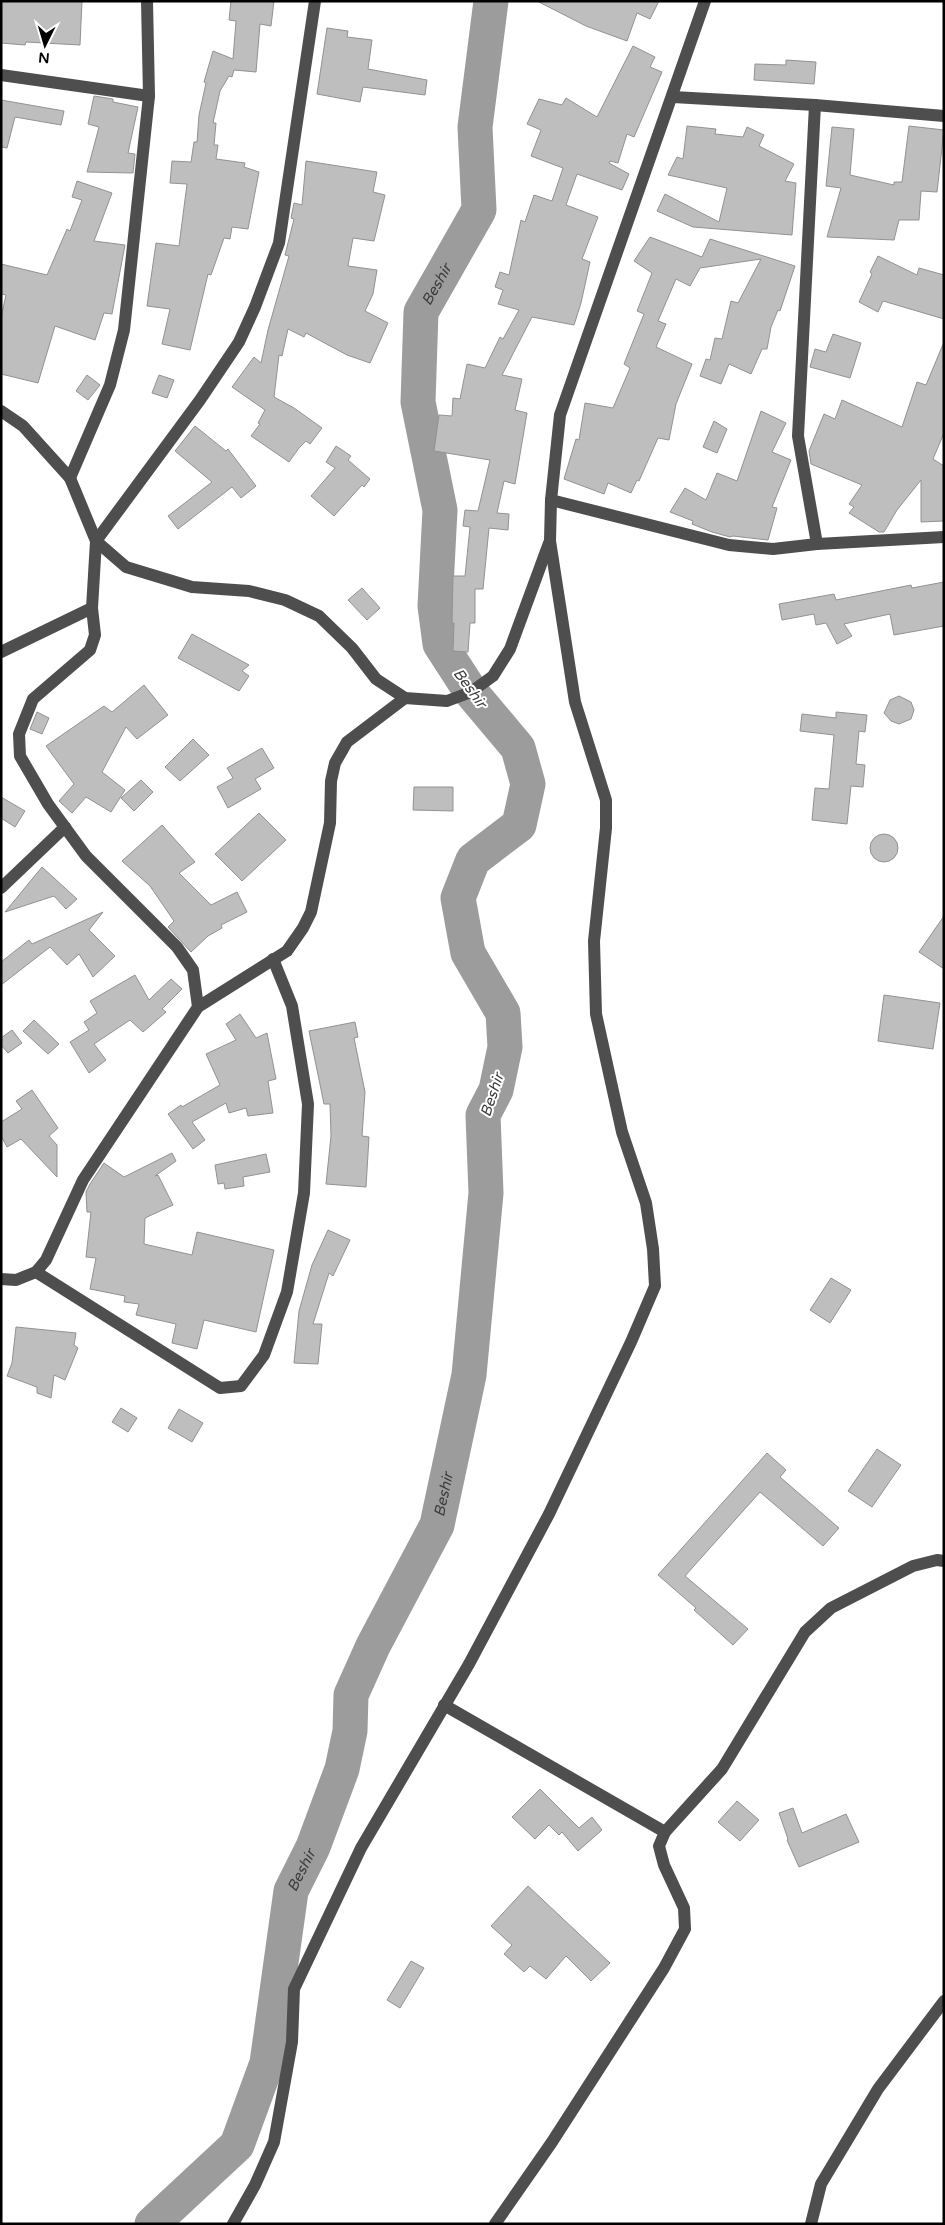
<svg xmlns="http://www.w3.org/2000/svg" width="945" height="2225" font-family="'Varela Round',sans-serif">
<rect width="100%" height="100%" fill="#fff"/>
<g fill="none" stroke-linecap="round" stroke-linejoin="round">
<path stroke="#9c9c9c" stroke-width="35" id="s1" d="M152,2224L237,2145L267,2063L291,1891L313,1847L342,1769L350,1731L351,1695L373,1646L437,1525L469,1375L486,1193L483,1115L496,1090L505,1047L503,1013L468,953L458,898L473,860L519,825L528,784L518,748L471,692L440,644L435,606L440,510L418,402L421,312L479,210L475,127L491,1"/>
</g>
<g fill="#bebebe" stroke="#929292">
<path d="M1,1H82L80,45L26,42L25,45L1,43Z"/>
<path d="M231,1H274L271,26L260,24L256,72L234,70L232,77L229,76L220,91L213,123H216L214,145H218L216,159L245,163L244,167L259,172L248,229L232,227L230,239L224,238L211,275L208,274L190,350L162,344L170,309L147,306L156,243L179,246L187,184L170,183L172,161L191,162L194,142H197L199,115L206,83L204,82L213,51L233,59L236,21L229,20Z"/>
<path d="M537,1H659L650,19L637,13L627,41L586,26Z"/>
<path d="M327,28L348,31L347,37L372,40L368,69L427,80L425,95L363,87L360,102L317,94Z"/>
<path d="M633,46L655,57L650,67L662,72L634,137L627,134L618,163L610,161L609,163L629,174L622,190L577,174L566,205L598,217L582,259L590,262L581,303L574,325L532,317L502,375L522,379L515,410L527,413L515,484L504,481L497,513L509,514L508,530L489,528L483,589H475V623H470L468,652L453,651L454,623H452L453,576H465L470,527L463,526L465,510L478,511L490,460L434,451L439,415L452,416L453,398L460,399L467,364L485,368L500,337L503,339L519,310L498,304L503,290L495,287L500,272L509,275L521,220L525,222L534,195L552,201L563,168L531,156L541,130L527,124L539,99L562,105L566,98L597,117Z"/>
<path d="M786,60L816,62L814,84L754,80L755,64L786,65Z"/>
<path d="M94,96L113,99V102L138,107L128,153L135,154L133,173L87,172L99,127L88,124Z"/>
<path d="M1,100L64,111L61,125L15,117L7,148L1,147Z"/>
<path d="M687,126L716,129L715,134L743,137L747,127L764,135L759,146L794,164L785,181L796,183L792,235L693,227L657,211L665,194L719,222L727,188L668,175L677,157L683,159Z"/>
<path d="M909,126L944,130L937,192L921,191L919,220H899L894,240L827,237L841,188L826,186L832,127L854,129L850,175L894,185V182H902Z"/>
<path d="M306,161L377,172L373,192L385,195L374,241L353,238L348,266L377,270L373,294L365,311L388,323L370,363L347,355L306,333L304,337L288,329L282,356L279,355L274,397L294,408L322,428L310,444L306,441L299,448L289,462L251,436L260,424L258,423L265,410L232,387L254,357L261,363L268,330L289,256L285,255L294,219L291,218L294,203L302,205Z"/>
<path d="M77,181L112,193L94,241L125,245L112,314L104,313L95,340L55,326L38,383L1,374V318L6,295L1,294V264L47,275L67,229L70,231L82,200L72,197Z"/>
<path d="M650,237L702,257L710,239L795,266L780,311L778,310L771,327L767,349H762L751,374L729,364L721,384L700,376L706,359L710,360L715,338L722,339L731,301L738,303L761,259L700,268L690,286L676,279L658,321L666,324L656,347L692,364L676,404L669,440L658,438L639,481L637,480L631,493L608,483L604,494L564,479L576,439L579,440L585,403L613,408L630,368L624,364L644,314L637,311L652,273L634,261Z"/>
<path d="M878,256L917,275L919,268L944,275V319L883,301L878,312L859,302L872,274L870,272Z"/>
<path d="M833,334L861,343L850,378L810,367L815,349L826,352Z"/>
<path d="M944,342V433L933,459L944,466V521L921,522V480L897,510L884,532H879L849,513L854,507L849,504L862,485L811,464L809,451L824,414L835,419L842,400L902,427L917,382L926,385Z"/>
<path d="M87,375L100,385L88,400L76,391Z"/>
<path d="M159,375L174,380L167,398L152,393Z"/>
<path d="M761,411L786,423L772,452L791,460L772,507L777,508L768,540L733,536L730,537L712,532L692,524L693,521L670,512L685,488L706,500L717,473L737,481Z"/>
<path d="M714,421L727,429L717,453L703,447Z"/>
<path d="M195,426L226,451L228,449L256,486L241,498L232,487L178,529L168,516L212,482L175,451Z"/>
<path d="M336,446L351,456L348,460L370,479L364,487L362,485L334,516L311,496L335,468L326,462Z"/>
<path d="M944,582V626L894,635L890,614L844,624L852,636L837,644L826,623L816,625L814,614L782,620L779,604L834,594L836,600L911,585L912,588Z"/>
<path d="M362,588L380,608L367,620L348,600Z"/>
<path d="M192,634L249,665L242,671L249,676L239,691L178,658Z"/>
<path d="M144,685L168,715L137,739L126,727L102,772L125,790L111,812L86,797L72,813L59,801L74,784L46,746L104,706L112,712Z"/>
<path d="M899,696L911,702L914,710L911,719L899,724L891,721L884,713L890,700Z"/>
<path d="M37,712L49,718L42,734L30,729Z"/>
<path d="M836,712L867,715L865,732L859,731L856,764L865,765L863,787L851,786L847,824L812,820L815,788L829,789L834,735L800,731L802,714L836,718Z"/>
<path d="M193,739L209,755L180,781L165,767Z"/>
<path d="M262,748L274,768L255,779L261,789L228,808L217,787L233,778L227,768Z"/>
<path d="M141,780L153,792L134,811L121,798Z"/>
<path d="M414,787H453V811L413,810Z"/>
<path d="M1,797L25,811L15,827L1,818Z"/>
<path d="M259,813L286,840L242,881L215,854Z"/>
<path d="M162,825L195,862L179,873L211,905L237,892L247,912L221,925L222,928L208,936L191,952L168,927L174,921L150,886L122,861Z"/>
<circle cx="884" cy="848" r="14"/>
<path d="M42,867L77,899L66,909L54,896L5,912Z"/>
<path d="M103,912L89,930L115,956L93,977L79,954L67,965L50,947L1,985V962L29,940L32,944Z"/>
<path d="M944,916V969L919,952Z"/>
<path d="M135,975L149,1000L171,979L182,989L162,1009L166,1012L143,1032L130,1020L94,1044L106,1060L89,1073L70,1042L89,1030L84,1022L97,1013L90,1001Z"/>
<path d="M884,995L940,1003L933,1049L878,1041Z"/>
<path d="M240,1014L256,1038L267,1033L276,1079L268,1081L273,1113L248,1116L246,1108L229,1113L226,1103L192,1122L205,1140L193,1149L168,1114L181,1105L182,1107L220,1085L206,1054L236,1040L226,1024Z"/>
<path d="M34,1020L59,1044L48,1054L23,1031Z"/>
<path d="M355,1022L358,1037L354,1038L365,1092L362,1136L369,1137L366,1187L326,1184L331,1136L330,1104H324L309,1031Z"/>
<path d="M12,1030L22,1043L8,1053L1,1045V1038Z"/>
<path d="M32,1090L58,1128L49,1136L57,1145V1177L21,1139L7,1147L1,1136V1122L22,1109L16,1101Z"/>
<path d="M172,1153L176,1161L155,1176L158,1175L173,1205L145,1218L144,1244L192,1255L197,1232L274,1250L256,1332L204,1320L197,1349L172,1343L176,1324L136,1315L139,1304L124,1302L125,1296L90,1289L96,1258L86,1257L91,1212H87L86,1192L90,1184L104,1163L124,1177Z"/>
<path d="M266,1154L270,1172L243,1177L244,1186L225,1189L224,1183L218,1184L215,1165Z"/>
<path d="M328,1230L350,1240L333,1276L329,1273L313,1324H322L318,1364L294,1363L299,1311L312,1265Z"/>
<path d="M831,1278L851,1290L830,1323L810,1310Z"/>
<path d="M16,1327L76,1333L74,1345L78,1348L65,1380L54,1375L51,1398L37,1393V1387L7,1376L12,1363Z"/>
<path d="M121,1408L137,1418L128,1432L112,1422Z"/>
<path d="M179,1409L203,1423L192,1442L168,1428Z"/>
<path d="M877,1449L901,1465L872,1507L848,1491Z"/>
<path d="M767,1453L786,1470L780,1477L839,1528L823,1546L760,1492L685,1576L748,1629L733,1645L694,1610L696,1608L658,1575Z"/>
<path d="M540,1789L579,1828L592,1817L602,1830L578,1851L562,1832L559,1835L549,1825L535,1839L512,1817Z"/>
<path d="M737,1801L759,1820L740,1841L718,1822Z"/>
<path d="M793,1808L802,1833L846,1814L859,1842L799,1867L787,1840L788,1839L779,1813Z"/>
<path d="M528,1886L610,1963L591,1981L566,1956L546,1979L530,1966L524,1972L504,1954L512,1945L491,1926Z"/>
<path d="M411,1961L424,1968L400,2008L387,2000Z"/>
</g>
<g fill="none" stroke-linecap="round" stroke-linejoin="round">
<g stroke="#4e4e4e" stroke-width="12">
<path d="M1,75L149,96"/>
<path d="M673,97L815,105L944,116"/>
<path d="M815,105L798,436L817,544"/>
<path d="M1,411L23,426L70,478L96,541L92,608L95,635L90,650L33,699L19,734L20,756L48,804L86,856L177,947L193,970L198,1007L83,1180L46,1260L36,1272L16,1280L1,1279"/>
<path d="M70,478L110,385L124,330L149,96L147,1"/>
<path d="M551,500L729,545L773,549L817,544L944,537"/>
<path d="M96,541L126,567L192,587L249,591L285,600L319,616L352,648L376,679L405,698L447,701L471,692L493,676L510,649L549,543"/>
<path d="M96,541L200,400L239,342L255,307L279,243L315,1"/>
<path d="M1,652L92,608"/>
<path d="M1,888L65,827"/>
<path d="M198,1007L287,951L303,928L311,912L330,823L331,781L335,763L347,742L405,698"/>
<path d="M36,1272L220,1388L241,1386L264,1355L287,1292L304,1193L308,1104L292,1006L273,959"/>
<path d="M444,1705L665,1832"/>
<path d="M233,2224L255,2185L274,2142L292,2042L294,1989L361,1848L469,1664L549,1514L631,1342L655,1286L653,1249L646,1203L622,1132L596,1014L594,941L606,828V800L575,702L550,541L551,500L560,415L705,1"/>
<path d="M495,2224L552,2142L664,1968L685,1929L684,1908L664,1865L659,1846L665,1832L722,1769L805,1632L831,1608L913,1566L937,1560L944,1561"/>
<path d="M811,2224L821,2184L878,2089L944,2001"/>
</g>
</g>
<g text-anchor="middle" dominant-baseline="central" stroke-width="4" stroke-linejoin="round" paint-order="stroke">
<g font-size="15" font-style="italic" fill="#3d3d3d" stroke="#fff">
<text stroke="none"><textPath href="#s1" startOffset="2095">Beshir</textPath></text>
<text transform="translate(470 688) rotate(54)">Beshir</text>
<text transform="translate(492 1095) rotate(-72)">Beshir</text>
<text stroke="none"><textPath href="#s1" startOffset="806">Beshir</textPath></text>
<text stroke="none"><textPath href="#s1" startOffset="400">Beshir</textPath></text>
</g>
</g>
<rect width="945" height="2225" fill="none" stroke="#000000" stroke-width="5"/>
<g transform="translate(45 45) rotate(185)" stroke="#ffffff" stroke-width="4" paint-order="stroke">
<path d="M0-4L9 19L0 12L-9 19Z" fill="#000000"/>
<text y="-8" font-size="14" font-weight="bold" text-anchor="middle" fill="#000000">N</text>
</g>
</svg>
